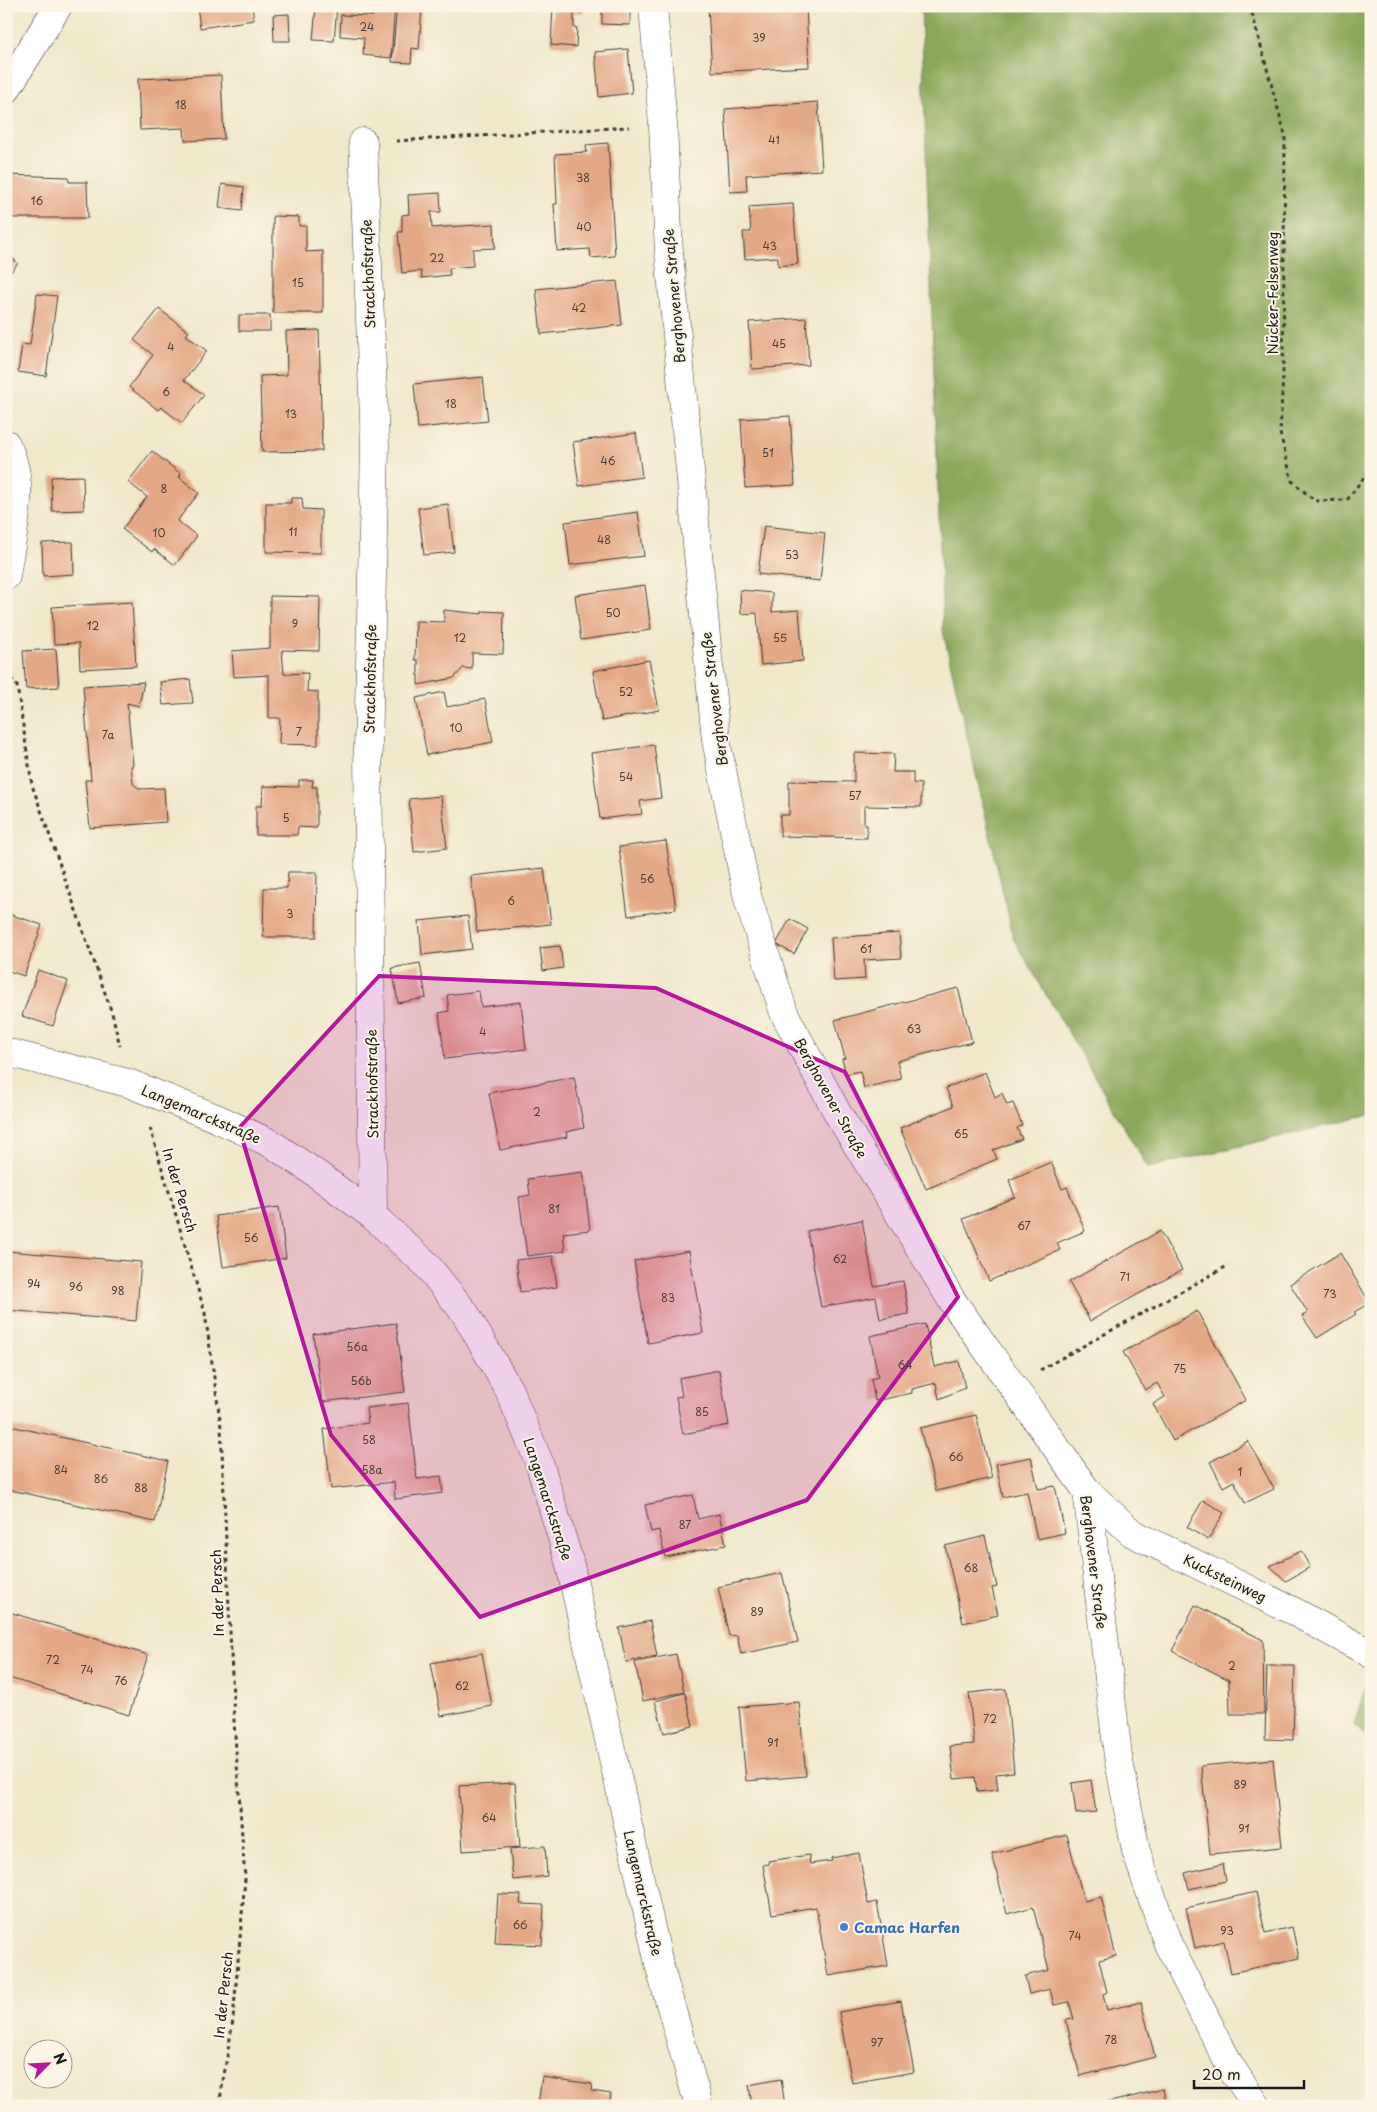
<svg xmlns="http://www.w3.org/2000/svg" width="1377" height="2112" font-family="'Playpen Sans',sans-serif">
<rect width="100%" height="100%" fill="#fcf5e5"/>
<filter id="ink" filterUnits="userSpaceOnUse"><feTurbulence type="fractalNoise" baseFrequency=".02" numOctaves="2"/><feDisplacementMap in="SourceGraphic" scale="10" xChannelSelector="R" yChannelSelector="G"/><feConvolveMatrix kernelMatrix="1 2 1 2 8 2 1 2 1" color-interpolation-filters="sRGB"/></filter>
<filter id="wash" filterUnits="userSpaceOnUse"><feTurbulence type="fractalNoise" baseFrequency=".0096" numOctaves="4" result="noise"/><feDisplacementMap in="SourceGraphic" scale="20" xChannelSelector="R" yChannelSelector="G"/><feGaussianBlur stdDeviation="1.12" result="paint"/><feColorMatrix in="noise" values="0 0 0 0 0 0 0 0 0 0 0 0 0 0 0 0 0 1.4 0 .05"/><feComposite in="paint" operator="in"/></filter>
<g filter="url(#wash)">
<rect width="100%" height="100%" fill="#efe8cb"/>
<g fill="#8ba75a" stroke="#54623b">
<path d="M921,6H1371V1115L1148,1168L1014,940L943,631Z"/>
<path d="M1371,1670V1740L1354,1724Z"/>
</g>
<g id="blocks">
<g fill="#e3a886">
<path d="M197,6H252L254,20L200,28Z"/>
<path d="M316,6H337L334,41L313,40Z"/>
<path d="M373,6H395L391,58L363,55L364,38L340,36L341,15L373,16Z"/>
<path d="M397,6H422L419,49L412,48L411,63L392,62Z"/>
<path d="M553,6H583V13L574,12V28H577L576,47L551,45Z"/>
<path d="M602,6H630V25L602,24Z"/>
<path d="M806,6L809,67L712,72L708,7Z"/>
<path d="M289,14L290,41H274L273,15Z"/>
<path d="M628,49L632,93L599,97L595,52Z"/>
<path d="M221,75L224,139L185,141L184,128L140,130L138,79Z"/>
<path d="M818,102L822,170L746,175L747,191L730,192L725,109Z"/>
<path d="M608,143L615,256L591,258L590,249L557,251L554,204H557L555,154L587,152L586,145Z"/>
<path d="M6,175L68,177L69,182H87L88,218H6Z"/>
<path d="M222,184L244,187L242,211L219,208Z"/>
<path d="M440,193L441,212H431L432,228L494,224L495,248L473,249V266L449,268L450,275L422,278L421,271L402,273L398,232H402V215L409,214L408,195Z"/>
<path d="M793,204L798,264L778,266V257L745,259L743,232H751L749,207Z"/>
<path d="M273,216L299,217V226H306V252L323,251V313H273Z"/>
<path d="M6,254L18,263L6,278Z"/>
<path d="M617,281L622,325L541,334L536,289Z"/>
<path d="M37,294L57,296L46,376L18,372L22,344L30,345Z"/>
<path d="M159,309L189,332L186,335L207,351L184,380L204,395L182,423L161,407L158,410L129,387L153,355L134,340Z"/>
<rect x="239" y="315" width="31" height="16"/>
<path d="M806,318L809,365L752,369L749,322Z"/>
<path d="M319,330L322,451L262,452L260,376L287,375L286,331Z"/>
<path d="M483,377L488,421L418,428L414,384Z"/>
<path d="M790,416L795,485L745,488L741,419Z"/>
<path d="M636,433L642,477L579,486L573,442Z"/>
<path d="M152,451L181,474L179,477L199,493L177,521L197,536L175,565L154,549L152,552L122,529L147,497L128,482Z"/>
<path d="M83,476L84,510L52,511L51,477Z"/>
<path d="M291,498H302L303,509L321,510V553L266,552V503H291Z"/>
<path d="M448,504L454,552L424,555L418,508Z"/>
<path d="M638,512L644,556L570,565L565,522Z"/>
<path d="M764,526L825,533L820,581L758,574Z"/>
<path d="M73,542L74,574L43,576L42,543Z"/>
<path d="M645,585L651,630L581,640L575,595Z"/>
<path d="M740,590L772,593V612L799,610L803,661L761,665L757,613L741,614Z"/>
<path d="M270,596L320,597L319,651L282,650L284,674L308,673L307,691L318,692V745L279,744L280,718H269V675L234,677L232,651L270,648Z"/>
<path d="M132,602L136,666L80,669L79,643L54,644L52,607Z"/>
<path d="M444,610L482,614V611L504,612L503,654L472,653V669L463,668L454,678L418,685V660H415L416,621L444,622Z"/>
<path d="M56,649L59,687L26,689L23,651Z"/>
<path d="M649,660L659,710L602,721L593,671Z"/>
<path d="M190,679L193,703L163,705L160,682Z"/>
<path d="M144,682L139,706L127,703L133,765L131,766L133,784L140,789L164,788L166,822L90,828L85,780H91L83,686Z"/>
<path d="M444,692L447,707L485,699L493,742L427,755L416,698Z"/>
<path d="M654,745L661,798L640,801L642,814L600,819L591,753Z"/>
<path d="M854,753L894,754L893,772H913V783L921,784V807L864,806V825H867V838L780,836V815H789V781L854,782Z"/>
<path d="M299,780H313L312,787H317V828L298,827L297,835H256V806H262L263,786L299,787Z"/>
<path d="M441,796L447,848L414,852L409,799Z"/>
<path d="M666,841L676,909L628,916L619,847Z"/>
<path d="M544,868L551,924L477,932L471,876Z"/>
<path d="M288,872H317L316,937H263L264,888H287Z"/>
<path d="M6,913L42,925L24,976L6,970Z"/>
<path d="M468,916L472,949L422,955L419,921Z"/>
<path d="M790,919L808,929L794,954L776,944Z"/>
<path d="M899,933L901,958L864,960L865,979L834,981L831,938Z"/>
<path d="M560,946L563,968L543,971L540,948Z"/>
<path d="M420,963L426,998L398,1003L392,968Z"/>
<path d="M38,970L68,981L53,1026L22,1016Z"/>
<path d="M958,988L972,1042L897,1061L901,1079L864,1088L860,1071L846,1074L842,1059L845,1058L835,1020Z"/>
<path d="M479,991L481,1007L521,1002L526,1049L445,1059L439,1013L449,1011L447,995Z"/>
<path d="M985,1072L995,1097L1002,1093L1007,1105L1013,1103L1022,1125L1017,1128L1022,1139L993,1150L997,1159L926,1189L900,1128L953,1106L946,1088Z"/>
<path d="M574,1077L584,1128L566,1132L567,1137L500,1150L489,1093Z"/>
<path d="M1051,1162L1062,1189L1067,1187L1085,1231L1057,1243L1060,1250L989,1281L963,1219L1015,1197L1009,1180Z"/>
<path d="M583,1172L590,1230L563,1233L565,1251L527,1256L519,1197L530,1195L528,1179Z"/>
<path d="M279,1207L286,1258L223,1267L216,1216Z"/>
<path d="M862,1220L874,1286L903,1281L909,1314L880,1319L876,1297L821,1307L807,1231Z"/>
<path d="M1160,1231L1182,1270L1090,1321L1069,1282Z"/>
<path d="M6,1251L141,1262L136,1321L6,1310Z"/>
<path d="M689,1251L703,1333L648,1343L634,1261Z"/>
<path d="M1340,1253L1370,1303L1354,1312L1356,1314L1317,1338L1302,1316L1308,1313L1290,1284Z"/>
<path d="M553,1256L557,1287L520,1292L516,1260Z"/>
<path d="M1197,1311L1246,1400L1173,1441L1153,1404L1165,1397L1157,1383L1145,1390L1123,1352Z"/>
<path d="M396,1323L405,1392L322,1402L313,1334Z"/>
<path d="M925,1324L934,1367L959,1361L965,1388L939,1399L936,1383L912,1389V1393L875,1401L871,1379L878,1377L870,1336Z"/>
<path d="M719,1370L729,1425L683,1434L676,1397L682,1396L679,1378Z"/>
<path d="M408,1403L417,1479L441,1476L443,1493L395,1499L394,1482L331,1489L324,1429L368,1423L366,1408Z"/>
<path d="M976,1415L992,1478L936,1491L920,1428Z"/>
<path d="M6,1425L168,1461L155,1522L6,1489Z"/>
<path d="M1248,1441L1274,1489L1245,1503L1234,1481L1223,1487L1210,1462Z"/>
<path d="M1031,1457L1038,1489L1055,1486L1065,1533L1037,1539L1027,1492L1003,1497L996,1464Z"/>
<path d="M693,1495L698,1519L719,1514L726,1545L665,1557L659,1530L651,1532L645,1505Z"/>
<path d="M1203,1500L1224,1513L1208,1540L1187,1527Z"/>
<path d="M985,1536L997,1587L992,1588L998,1615L963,1623L945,1546Z"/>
<path d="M1301,1551L1310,1567L1286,1581L1270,1566Z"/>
<path d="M782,1573L798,1642L741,1654L737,1635L729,1636L718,1587Z"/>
<path d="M1195,1605L1263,1640L1264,1714H1230L1229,1680L1172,1651Z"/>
<path d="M6,1611L148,1655L129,1715L6,1677Z"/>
<path d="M650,1621L657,1656L626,1662L619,1628Z"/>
<path d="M482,1653L492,1706L441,1716L431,1663Z"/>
<path d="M676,1654L684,1692L643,1701L635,1662Z"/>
<path d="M1267,1666H1295L1293,1740L1265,1739Z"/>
<path d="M1006,1689L1014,1772L996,1774L998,1790L977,1792L975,1777L954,1779L950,1746L974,1744L969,1693Z"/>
<path d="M685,1693L693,1726L664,1733L655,1701Z"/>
<path d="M799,1702L806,1776L746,1781L739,1707Z"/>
<path d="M1273,1759L1282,1847L1210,1854L1201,1766Z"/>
<path d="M1091,1780L1096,1812L1076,1814L1072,1783Z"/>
<path d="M515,1783L520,1847L463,1851L459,1786Z"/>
<path d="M1067,1835L1084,1901L1101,1897L1116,1956L1099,1960L1107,1992L1103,1994L1107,2010L1141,2002L1155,2057L1080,2076L1066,2020L1074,2019L1069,2002L1054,2005L1050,1989L1029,1994L1025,1976L1049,1970L1033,1907L1007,1914L992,1854Z"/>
<path d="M545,1846L547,1876L513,1880L510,1849Z"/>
<path d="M859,1853L868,1904L877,1902L888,1966L828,1976L816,1907L772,1914L763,1865L769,1864L768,1861L809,1855L810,1864L832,1861L831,1858Z"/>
<path d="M1223,1864L1226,1881L1189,1889L1185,1873Z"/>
<path d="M1256,1892L1265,1933L1292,1927L1299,1958L1231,1973L1224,1941L1195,1948L1186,1908Z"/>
<path d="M498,1894L521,1895L520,1904L544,1905L542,1945L495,1943Z"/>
<path d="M901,2001L914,2072L852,2083L839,2012Z"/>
<path d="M542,2077L592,2084L591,2091L611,2094L609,2106L538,2104Z"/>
<path d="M781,2079L785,2106H752L749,2085Z"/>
<path d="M1163,2089L1167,2106H1098V2105Z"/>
</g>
</g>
</g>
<g filter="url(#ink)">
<use href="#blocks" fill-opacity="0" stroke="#3c3b36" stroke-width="1"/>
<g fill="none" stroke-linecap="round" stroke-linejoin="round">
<g stroke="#3c3b36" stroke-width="29">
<g id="minor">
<path d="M653,6L663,125L669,253L716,740L748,899L784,1013L838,1114L951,1299L1087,1491L1118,1756L1136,1851L1168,1944L1230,2066L1257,2106"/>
<path d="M6,90L58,6"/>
<path d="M363,142L375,445L368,752L373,1216"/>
<path d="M6,444C28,485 12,532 6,576"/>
<path d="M1087,1491L1132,1533L1295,1612L1371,1654"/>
</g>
</g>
<g stroke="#3c3b36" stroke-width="29">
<path id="major" d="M6,1052L128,1083L216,1118L272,1144L318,1175L373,1216L426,1264L465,1313L509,1390L539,1462L569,1561L660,1968L699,2106"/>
</g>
<g stroke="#3c3b36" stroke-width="3" stroke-dasharray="4 4" stroke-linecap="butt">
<path d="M1250,6L1285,135L1283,374L1280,433L1292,481L1315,501L1347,500L1371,468"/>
<path d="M396,141L629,127"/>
<path d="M6,672L17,686L32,785L112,1013L120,1046"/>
<path d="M150,1128L205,1313L221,1427L234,1721L245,1879L233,2020L219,2106"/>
<path d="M1040,1370L1229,1265"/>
</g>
<use href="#minor" stroke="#fff" stroke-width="28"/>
<use href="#major" stroke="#fff" stroke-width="28"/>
</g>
</g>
<path fill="#b5179e" fill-opacity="0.2" stroke="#b5179e" stroke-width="4" stroke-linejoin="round" d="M379,976L656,988L845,1072L958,1297L807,1500L480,1617L331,1435L239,1128Z"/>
<circle fill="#3f7fe0" stroke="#fcf5e5" stroke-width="2" cx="844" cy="1927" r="5"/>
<g text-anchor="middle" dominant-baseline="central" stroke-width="4" stroke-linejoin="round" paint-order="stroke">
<g font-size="11" fill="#4e3f36">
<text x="367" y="26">24</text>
<text x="759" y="37">39</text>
<text x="181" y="104">18</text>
<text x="774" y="139">41</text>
<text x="583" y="177">38</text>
<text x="37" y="200">16</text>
<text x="584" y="226">40</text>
<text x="770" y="245">43</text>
<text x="437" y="257">22</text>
<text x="298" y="282">15</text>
<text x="579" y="307">42</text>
<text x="779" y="343">45</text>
<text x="171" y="346">4</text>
<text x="166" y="391">6</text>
<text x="451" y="403">18</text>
<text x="291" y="413">13</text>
<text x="768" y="452">51</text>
<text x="608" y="460">46</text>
<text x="164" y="488">8</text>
<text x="293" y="531">11</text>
<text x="159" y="532">10</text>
<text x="604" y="539">48</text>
<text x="792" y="554">53</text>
<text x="613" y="612">50</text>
<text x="295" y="623">9</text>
<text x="93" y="625">12</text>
<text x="460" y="637">12</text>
<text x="780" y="637">55</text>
<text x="626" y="691">52</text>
<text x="456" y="727">10</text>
<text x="299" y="731">7</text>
<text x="108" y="734">7a</text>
<text x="626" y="776">54</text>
<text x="855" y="795">57</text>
<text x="286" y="817">5</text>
<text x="647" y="878">56</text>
<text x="511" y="900">6</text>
<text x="290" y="913">3</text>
<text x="866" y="948">61</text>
<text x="914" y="1028">63</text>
<text x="483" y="1031">4</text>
<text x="537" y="1111">2</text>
<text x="961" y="1133">65</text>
<text x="554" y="1208">81</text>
<text x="1024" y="1225">67</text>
<text x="251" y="1237">56</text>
<text x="840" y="1258">62</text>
<text x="1125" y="1276">71</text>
<text x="34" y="1283">94</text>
<text x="76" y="1286">96</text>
<text x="118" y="1290">98</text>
<text x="1330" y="1293">73</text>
<text x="668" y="1297">83</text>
<text x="357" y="1346">56a</text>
<text x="905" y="1364">64</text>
<text x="1180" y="1368">75</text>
<text x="361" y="1380">56b</text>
<text x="702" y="1411">85</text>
<text x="369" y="1439">58</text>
<text x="956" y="1456">66</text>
<text x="61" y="1469">84</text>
<text x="372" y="1469">58a</text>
<text x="1240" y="1471">1</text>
<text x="101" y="1478">86</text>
<text x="141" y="1487">88</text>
<text x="685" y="1524">87</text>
<text x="971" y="1567">68</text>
<text x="757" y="1611">89</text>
<text x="53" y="1659">72</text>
<text x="1232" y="1665">2</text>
<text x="87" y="1669">74</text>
<text x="121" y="1680">76</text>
<text x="462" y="1685">62</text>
<text x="990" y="1718">72</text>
<text x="773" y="1742">91</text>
<text x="1240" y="1784">89</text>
<text x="489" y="1817">64</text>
<text x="1244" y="1828">91</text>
<text x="520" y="1924">66</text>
<text x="1227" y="1930">93</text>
<text x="1075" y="1935">74</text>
<text x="1111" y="2039">78</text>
<text x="877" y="2042">97</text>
</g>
<g font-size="14" fill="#1c1c1c" stroke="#fcf5e5">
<text transform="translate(368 274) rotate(-92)">Strackhofstraße</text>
<text transform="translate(1272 293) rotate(-90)">Nücker-Felsenweg</text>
<text transform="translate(674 296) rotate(-95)">Berghovener Straße</text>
<text transform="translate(370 679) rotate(-89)">Strackhofstraße</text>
<text transform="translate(714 699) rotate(-97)">Berghovener Straße</text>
<text transform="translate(372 1084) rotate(-91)">Strackhofstraße</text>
<text transform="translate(831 1098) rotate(61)">Berghovener Straße</text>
<text transform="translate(201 1114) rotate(23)">Langemarckstraße</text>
<text transform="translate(180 1190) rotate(73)">In der Persch</text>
<text transform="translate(548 1499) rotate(72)">Langemarckstraße</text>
<text transform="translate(1094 1562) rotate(83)">Berghovener Straße</text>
<text transform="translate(1225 1578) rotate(26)">Kucksteinweg</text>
<text transform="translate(217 1593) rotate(-92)">In der Persch</text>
<text transform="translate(643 1893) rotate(77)">Langemarckstraße</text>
<text transform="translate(223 1995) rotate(-84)">In der Persch</text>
</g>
<g font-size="14" font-weight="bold" fill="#366cbe" stroke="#fcf5e5" text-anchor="start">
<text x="854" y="1927">Camac Harfen</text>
</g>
</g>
<rect width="1377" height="2112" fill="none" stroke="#fcf5e5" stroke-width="25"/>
<g transform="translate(48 2064) rotate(66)"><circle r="24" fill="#fcf5e5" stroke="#a29e95"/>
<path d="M0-4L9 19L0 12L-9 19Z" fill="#b5179e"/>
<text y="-8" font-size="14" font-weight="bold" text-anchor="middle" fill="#1c1c1c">N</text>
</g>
<path d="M1194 2080v8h110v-8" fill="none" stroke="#1c1c1c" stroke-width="2.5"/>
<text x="1202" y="2080" font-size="15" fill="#1c1c1c" stroke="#fcf5e5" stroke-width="4" paint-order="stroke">20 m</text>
</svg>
